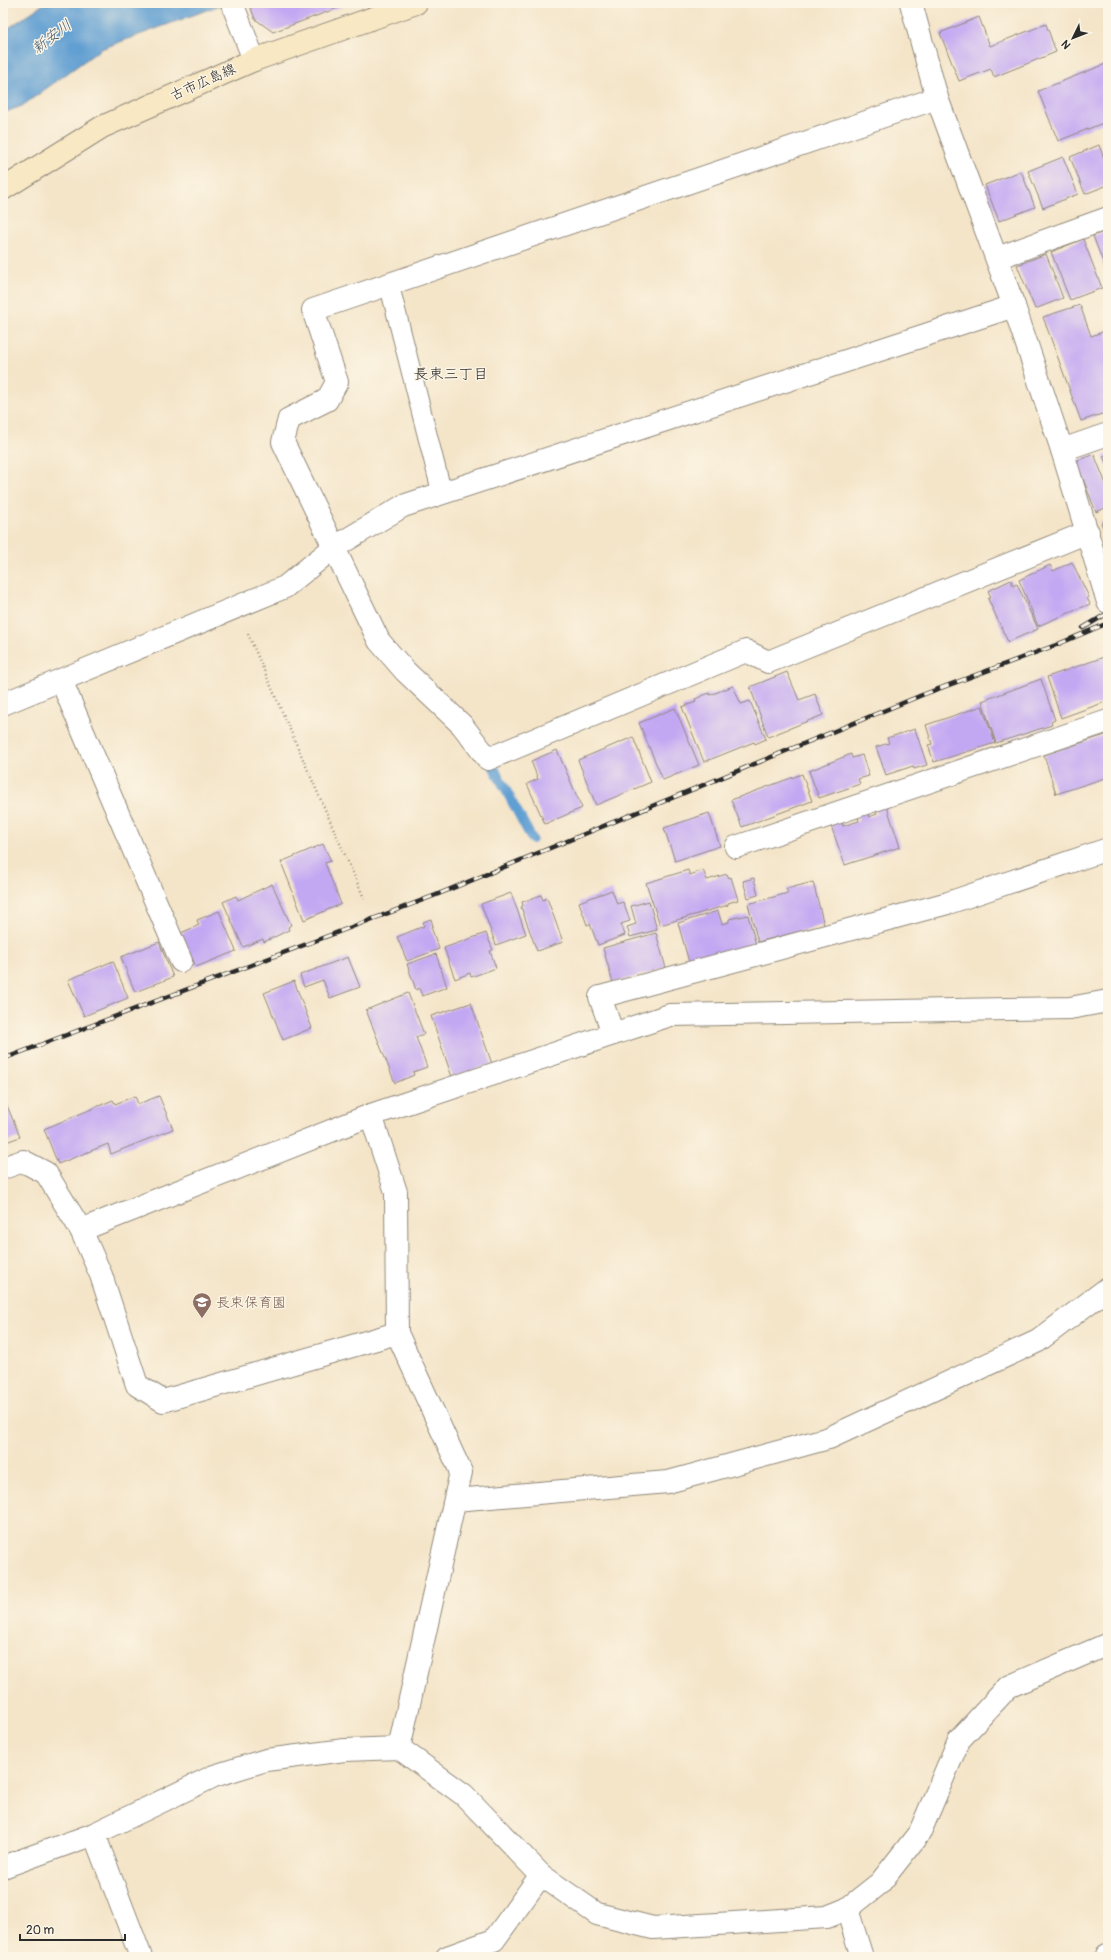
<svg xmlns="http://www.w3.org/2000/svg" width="1111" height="1960" font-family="Pangolin,'Klee One',sans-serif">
<rect width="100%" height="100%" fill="#fcf5e5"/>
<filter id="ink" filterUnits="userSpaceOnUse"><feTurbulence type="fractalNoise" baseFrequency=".025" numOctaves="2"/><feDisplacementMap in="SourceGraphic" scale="8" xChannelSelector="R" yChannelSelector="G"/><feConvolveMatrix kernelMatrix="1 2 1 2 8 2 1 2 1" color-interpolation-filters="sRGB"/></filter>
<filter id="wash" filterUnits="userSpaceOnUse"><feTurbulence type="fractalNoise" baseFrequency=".012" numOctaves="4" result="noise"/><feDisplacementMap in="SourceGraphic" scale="16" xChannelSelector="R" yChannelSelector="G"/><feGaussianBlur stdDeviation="0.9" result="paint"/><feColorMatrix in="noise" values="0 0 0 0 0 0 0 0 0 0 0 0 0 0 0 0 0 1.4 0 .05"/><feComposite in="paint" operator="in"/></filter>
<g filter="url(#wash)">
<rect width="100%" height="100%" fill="#f4e5c9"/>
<path fill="#619fd2" stroke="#46657e" d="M45,3H226L101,49L22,106L3,113V32Z"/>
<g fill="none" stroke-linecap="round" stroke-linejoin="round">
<path stroke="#619fd2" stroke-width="10" d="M492,764L532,839"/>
</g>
<g id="blocks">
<g fill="#c2a7f3">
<path d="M249,3H351L273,32L255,19Z"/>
<path d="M979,17L990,46L1046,24L1056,52L994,77L991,69L959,81L940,33Z"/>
<path d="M1108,63V121L1058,141L1038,91Z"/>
<path d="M1099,145L1108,169V185L1085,194L1070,157Z"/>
<path d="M1063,157L1078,194L1043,208L1028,171Z"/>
<path d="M1021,171L1035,207L999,221L985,185Z"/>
<path d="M1108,230V275L1093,236Z"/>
<path d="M1083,239L1102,288L1070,300L1051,252Z"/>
<path d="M1046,254L1063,298L1035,309L1017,265Z"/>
<path d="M1080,305L1091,336L1108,330V412L1081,421L1043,317Z"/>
<path d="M1094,454L1108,489V507L1096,512L1076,461Z"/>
<path d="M1108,454V468L1103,456Z"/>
<path d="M1108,520V540L1101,523Z"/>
<path d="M1072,562L1089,597L1087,598L1090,604L1038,626L1019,580L1050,565L1053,571Z"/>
<path d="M1011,580L1013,586L1017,584L1038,629L1008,642L988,599L991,597L988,591Z"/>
<path d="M1104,657L1108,668V701L1061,718L1047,677Z"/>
<path d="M787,672L799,700L815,694L823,715L768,737L750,687Z"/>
<path d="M1041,679L1055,720L1051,722L1052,725L996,743L982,701Z"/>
<path d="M733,686L741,704L750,701L766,739L755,744L754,742L704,762L682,707L696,702L695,699L709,693L710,695Z"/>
<path d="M982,706L995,743L934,762L928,745L932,744L926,725Z"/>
<path d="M675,708L699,765L663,780L639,723Z"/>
<path d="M915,729L927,765L914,769L913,766L886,775L876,747L889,743L887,738Z"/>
<path d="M1108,734V777L1056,794L1044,755Z"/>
<path d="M633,737L651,782L596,805L578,760Z"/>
<path d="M557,750L582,808L545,824L527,784L538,779L531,761Z"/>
<path d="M851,754L852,758L862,755L869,776L858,779L860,784L819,798L809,771Z"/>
<path d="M802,774L812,801L742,827L731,800Z"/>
<path d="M886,804L900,847L845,865L830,823L841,820L843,826L859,821L857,814L867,810L869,817L877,814L875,808Z"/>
<path d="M709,813L720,846L675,861L664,828Z"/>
<path d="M323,844L331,861L325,863L341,904L304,920L281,862Z"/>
<path d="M688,870L690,875L703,870L707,880L727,874L729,878L731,877L738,900L728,903V905L660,925L646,883Z"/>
<path d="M754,878L758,895L748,898L743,881Z"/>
<path d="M813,882L824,925L758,942L748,904L788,893L786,889Z"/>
<path d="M272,884L291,925L288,927L289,930L264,942L263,939L243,947L223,902L236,896L238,900Z"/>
<path d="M612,890L617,904L623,902L630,921L621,924L625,935L598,945L590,924L587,925L579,902Z"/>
<path d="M511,893L526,934L496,945L481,904Z"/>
<path d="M541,895L543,900L547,898L563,942L537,951L521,907L523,906L522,902Z"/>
<path d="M649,901L657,930L630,937L627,927L636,924L631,906Z"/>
<path d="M219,911L236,951L196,967L181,933L199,925L197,920Z"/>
<path d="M718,911L722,924L729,922V919L748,915L756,945L689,962L678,923Z"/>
<path d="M431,919L433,926L431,927L439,949L407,961L397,937L424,926L423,922Z"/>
<path d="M486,933L493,950L490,951L496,968L471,977L470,973L455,979L444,948Z"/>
<path d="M656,933L666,968L613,983L603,948Z"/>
<path d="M159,942L173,977L135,992L121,957Z"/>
<path d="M436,954L447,987L422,996L419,988L416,990L407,964Z"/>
<path d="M348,957L360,987L330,998L323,980L304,987L300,975Z"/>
<path d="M113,961L128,998L84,1016L68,980Z"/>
<path d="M294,981L312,1028L283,1040L264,993Z"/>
<path d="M408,993L424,1034L416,1037L427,1067L413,1072L414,1075L395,1083L366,1010Z"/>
<path d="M471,1003L492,1064L452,1077L431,1016Z"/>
<path d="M3,1096L20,1137L3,1143Z"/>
<path d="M135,1096L138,1104L159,1096L173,1129L111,1154L108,1144L58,1164L44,1129L113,1100L115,1104Z"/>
</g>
</g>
</g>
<g filter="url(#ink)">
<use href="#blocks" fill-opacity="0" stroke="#90887a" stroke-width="1"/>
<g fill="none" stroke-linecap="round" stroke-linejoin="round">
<g stroke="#90887a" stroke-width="21">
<path id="lane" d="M389,284L442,493"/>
</g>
<g stroke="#90887a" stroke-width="24">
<g id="street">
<path d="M232,3L254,60"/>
<path d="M911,3L937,98L1014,306L1062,450L1108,602"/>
<path d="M937,98L313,310L337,382L327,400L289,419L283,442L379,641L405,671L462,725L488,759L746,651L768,662L1088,532"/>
<path d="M997,258L1108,218"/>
<path d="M1062,450L1108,434"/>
<path d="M61,680L181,961"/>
<path d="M3,704L285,587L333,548L403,506L1014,306"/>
<path d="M736,847L1108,721"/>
<path d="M613,1034L600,997L948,903L1108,849"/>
<path d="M371,1115L396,1192L397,1333L461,1472L399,1748"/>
<path d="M3,1168L23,1161L46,1173L81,1230L101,1275L137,1385L163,1401L397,1333"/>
<path d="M81,1230L371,1115L670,1015L1070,1008L1108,1001"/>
<path d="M455,1500L668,1482L829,1438L1038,1341L1108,1288"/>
<path d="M94,1834L141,1957"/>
<path d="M3,1867L94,1834L214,1776L266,1760L345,1750L399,1748L464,1795L541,1875L597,1914L653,1928L827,1917L847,1909L880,1883L920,1832L959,1740L1008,1687L1108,1644"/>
<path d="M847,1909L862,1957"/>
<path d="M1107,1955L1108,1957"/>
<path d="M447,1957L494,1940L541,1875"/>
</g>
</g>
<g stroke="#90887a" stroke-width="24">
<path id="secondary" d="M3,189L102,127L254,60L416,3"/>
</g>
<path stroke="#90887a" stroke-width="2.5" stroke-dasharray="1 3" stroke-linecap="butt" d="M248,634L364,898"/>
<use href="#lane" stroke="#fff" stroke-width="19"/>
<use href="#street" stroke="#fff" stroke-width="22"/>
<use href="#secondary" stroke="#f8e8c3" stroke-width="22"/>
<g stroke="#2b2b2b" stroke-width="4.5">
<g id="rail">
<path d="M1083,628L1108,613"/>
<path d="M3,1059L436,895L922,695L1056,645L1108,623"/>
</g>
</g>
<use href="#rail" stroke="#fcf5e5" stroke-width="3" stroke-dasharray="9" stroke-linecap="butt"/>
</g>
</g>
<defs>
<g id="school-pin" transform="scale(1)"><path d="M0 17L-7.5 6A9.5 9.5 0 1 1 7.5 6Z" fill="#8d6e63" stroke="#fcf5e5"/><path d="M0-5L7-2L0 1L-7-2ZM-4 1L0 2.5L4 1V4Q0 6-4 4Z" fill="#fff"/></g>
</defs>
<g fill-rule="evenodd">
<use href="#school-pin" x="202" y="1302"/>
</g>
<g text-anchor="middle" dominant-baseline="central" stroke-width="3" stroke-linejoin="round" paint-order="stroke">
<g font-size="14" fill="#2b2b2b" stroke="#fcf5e5">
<text transform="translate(203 82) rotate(-24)">古市広島線</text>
</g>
<g font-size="14" fill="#785e54" stroke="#fcf5e5" text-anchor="start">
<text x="216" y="1302">長束保育園</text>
</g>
<g font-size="15" font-style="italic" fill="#41596e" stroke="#fcf5e5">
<text transform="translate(52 37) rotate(-37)">新安川</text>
</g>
<g font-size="15" fill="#2b2b2b" stroke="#fcf5e5">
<text x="451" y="374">長束三丁目</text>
</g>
</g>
<rect width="1111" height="1960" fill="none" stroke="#fcf5e5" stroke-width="16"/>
<g transform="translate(1073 38) rotate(227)" stroke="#fcf5e5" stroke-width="3" paint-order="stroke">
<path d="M0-3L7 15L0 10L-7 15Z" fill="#2b2b2b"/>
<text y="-6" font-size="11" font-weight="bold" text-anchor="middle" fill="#2b2b2b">N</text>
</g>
<path d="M20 1934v6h105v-6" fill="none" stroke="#2b2b2b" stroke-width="2"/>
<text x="26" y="1934" font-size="12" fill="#2b2b2b" stroke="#fcf5e5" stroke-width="3" paint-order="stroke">20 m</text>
</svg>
